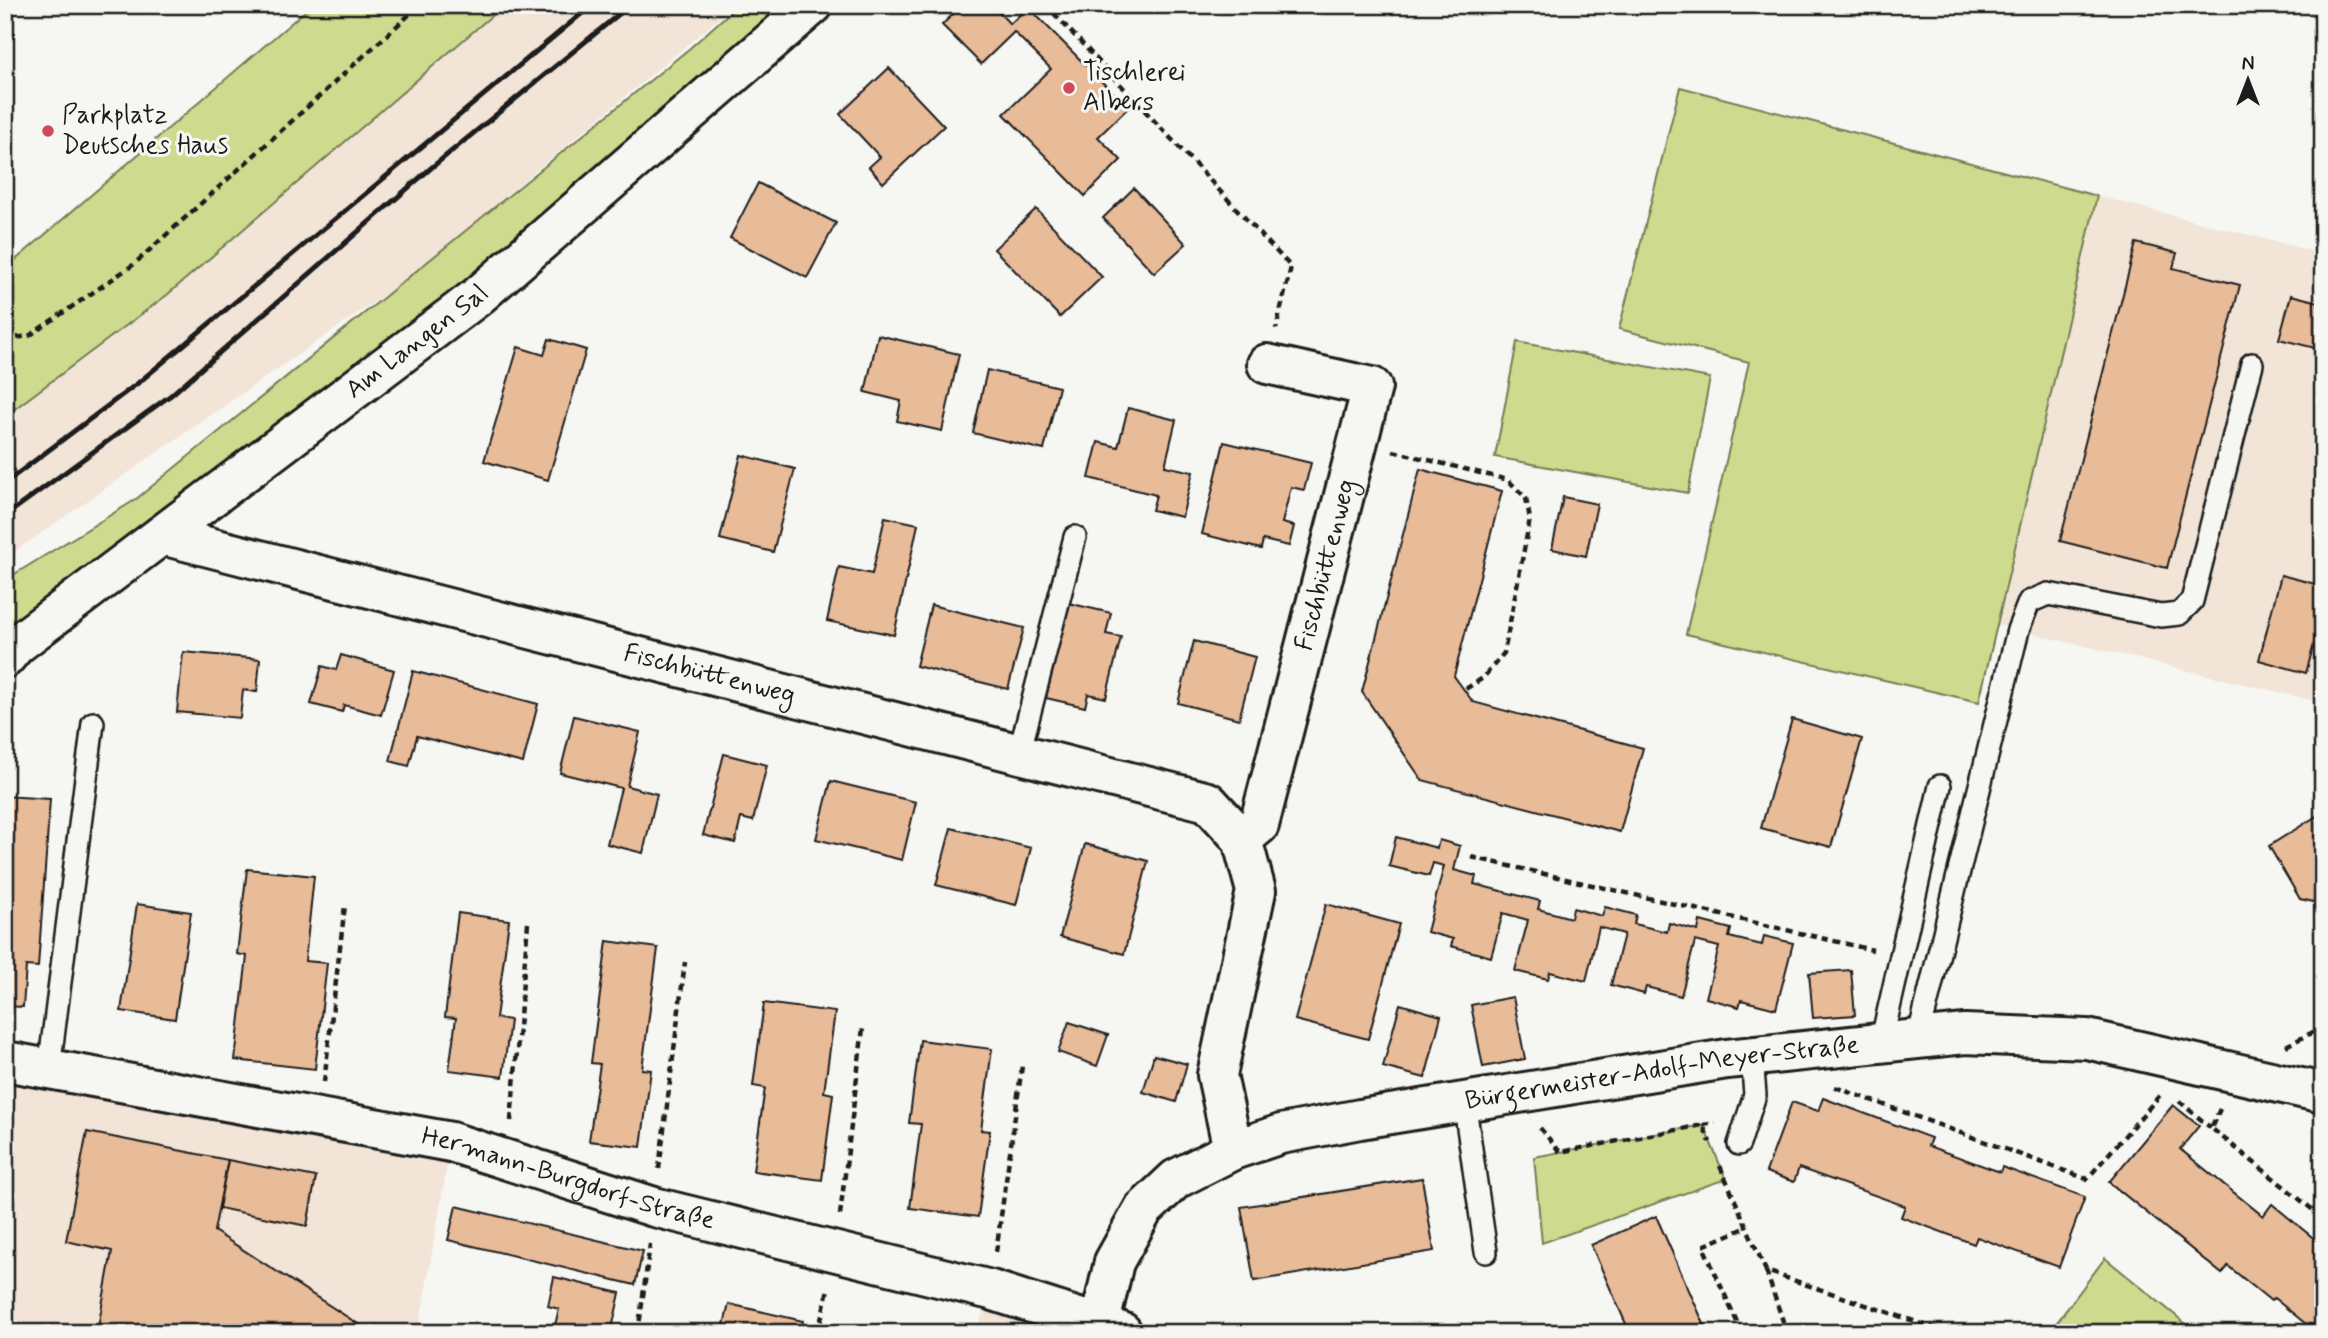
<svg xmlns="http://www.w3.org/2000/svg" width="2328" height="1338" font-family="Mynerve,sans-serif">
<rect width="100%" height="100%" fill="#f6f6f2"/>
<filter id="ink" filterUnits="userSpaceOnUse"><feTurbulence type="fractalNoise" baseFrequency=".0143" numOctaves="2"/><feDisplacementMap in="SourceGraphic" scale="14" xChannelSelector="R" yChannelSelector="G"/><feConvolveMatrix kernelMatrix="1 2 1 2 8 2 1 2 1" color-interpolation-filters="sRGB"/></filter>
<g filter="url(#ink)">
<g fill="#f2e4d7">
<path d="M504,5H735L400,284L5,558V416L167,295Z"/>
<path d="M2097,196L2323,254V703L1997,625Z"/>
<path d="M5,1077L449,1154L418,1333H5Z"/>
<path d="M991,1290L1124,1333H976Z"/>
</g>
<g fill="#ceda8d" stroke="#757b54" stroke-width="2">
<path d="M312,5H504L167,295L5,416V269Z"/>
<path d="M738,5H813L5,652V580L135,500L690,48Z"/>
<path d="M1680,87L2097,196L1979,702L1686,634L1749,362L1619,329Z"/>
<path d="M1517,342L1710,378L1688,493L1495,457Z"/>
<path d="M1703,1125L1726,1179L1542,1243L1534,1157Z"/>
<path d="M2105,1258L2197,1333H2049Z"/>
</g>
<g fill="#e8bb99" stroke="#1c1c1c" stroke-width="2">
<path d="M30,5H75L74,12Z"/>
<path d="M962,5H992L1010,24L1028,7L1128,108L1098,137L1121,160L1085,196L1004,114L1051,69L1014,32L981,64L942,25Z"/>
<path d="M889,68L944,126L883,183L869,167L880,157L840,114Z"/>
<path d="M758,183L836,223L807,278L730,238Z"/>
<path d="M1134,188L1186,244L1154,273L1103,218Z"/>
<path d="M1036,209L1102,277L1060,317L994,249Z"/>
<path d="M2136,243L2177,253L2173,268L2240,285L2167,568L2060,541Z"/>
<path d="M2291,295L2323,303V350L2279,339Z"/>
<path d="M878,335L959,354L942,431L897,421L901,401L865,392Z"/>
<path d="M549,339L586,350L548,480L484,461L518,347L544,355Z"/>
<path d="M987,370L1059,387L1044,450L973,433Z"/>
<path d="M1128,408L1176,420L1165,466L1193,472L1182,517L1152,510L1156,495L1089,478L1098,442L1118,447Z"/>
<path d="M1224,442L1311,463L1304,490L1291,487L1282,523L1294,526L1289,546L1263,540L1261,549L1202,534Z"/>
<path d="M741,455L795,469L773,552L720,539Z"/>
<path d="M1420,469L1502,491L1454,676L1473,702L1643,748L1620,832L1422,780L1362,692Z"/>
<path d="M1563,497L1597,504L1586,556L1552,549Z"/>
<path d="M885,517L918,524L894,635L827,621L839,567L872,574Z"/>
<path d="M2281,575L2323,586V612L2306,673L2259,660Z"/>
<path d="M1068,603L1111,613L1106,634L1121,637L1106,698L1088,694L1085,707L1046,698Z"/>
<path d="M931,605L1024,628L1008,689L916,666Z"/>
<path d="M1194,641L1255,657L1239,719L1178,703Z"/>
<path d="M183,652L260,659L257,692L243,690L240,718L177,712Z"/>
<path d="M341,655L394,670L381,715L344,705L342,712L311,704L322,666L336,670Z"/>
<path d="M413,671L538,704L523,763L417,736L409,766L390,761Z"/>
<path d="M574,716L640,732L627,786L657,794L643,853L607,844L621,788L560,773Z"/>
<path d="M1792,719L1862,739L1831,847L1761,828Z"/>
<path d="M724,754L767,765L753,821L741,818L735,843L703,835Z"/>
<path d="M831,781L916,802L902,860L816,839Z"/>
<path d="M5,796L50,799L38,967L26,966L23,1007L5,1006Z"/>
<path d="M2323,812V904L2300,899L2269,846Z"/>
<path d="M951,828L1031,848L1016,905L936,885Z"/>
<path d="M1396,837L1437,848L1439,840L1460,846L1454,870L1476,876L1474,884L1540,901L1538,909L1571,918L1573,908L1602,916L1605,907L1636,915L1634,924L1667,932L1669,923L1698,931L1700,921L1731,929L1729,937L1762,945L1764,936L1793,943L1776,1009L1741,1000L1739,1007L1706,998L1719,947L1695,941L1681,996L1646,987L1644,994L1611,985L1624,934L1599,927L1586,981L1550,972L1548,979L1515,971L1528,920L1503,913L1491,957L1451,946L1453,939L1427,932L1444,866L1433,863L1429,876L1389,866Z"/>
<path d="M1085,844L1148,861L1124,954L1060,937Z"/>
<path d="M247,869L314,876L305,961L327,963L315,1069L235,1060L247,956L237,954Z"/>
<path d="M137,904L191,912L175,1019L121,1011Z"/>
<path d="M1326,904L1399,924L1368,1039L1295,1020Z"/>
<path d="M458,913L509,920L496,1018L510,1020L503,1077L449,1070L456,1018L445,1017Z"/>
<path d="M607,941L658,948L642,1069L651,1070L641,1147L589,1141L600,1064L591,1063Z"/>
<path d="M1851,970L1855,1015L1813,1018L1809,973Z"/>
<path d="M1513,997L1525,1059L1483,1067L1471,1005Z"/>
<path d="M764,1003L835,1012L824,1092L833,1094L822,1180L753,1171L765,1088L753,1086Z"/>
<path d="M1400,1004L1441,1016L1425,1078L1383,1067Z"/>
<path d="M1069,1022L1108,1035L1097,1066L1058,1052Z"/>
<path d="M920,1040L992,1049L981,1130L990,1131L978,1217L910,1208L921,1124L909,1123Z"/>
<path d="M1154,1055L1187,1064L1176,1102L1143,1092Z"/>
<path d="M1823,1098L1931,1138L1928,1146L2000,1172L2002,1167L2085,1197L2059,1267L1977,1237L1974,1244L1901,1217L1905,1206L1799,1168L1794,1182L1766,1172L1792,1102L1818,1111Z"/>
<path d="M2173,1105L2199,1126L2180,1149L2263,1216L2272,1204L2317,1241L2320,1237L2323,1239V1333H2317L2274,1298L2271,1301L2228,1266L2222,1274L2109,1182Z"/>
<path d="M87,1132L228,1160L214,1231L372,1333H97L112,1251L66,1241Z"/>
<path d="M228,1160L316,1177L307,1226L219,1208Z"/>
<path d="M1422,1178L1434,1251L1254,1281L1241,1207Z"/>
<path d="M456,1206L643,1251L635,1285L448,1240Z"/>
<path d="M1656,1216L1708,1333H1630L1591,1245Z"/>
<path d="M554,1277L620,1293L611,1333H553L559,1309L548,1306Z"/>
<path d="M729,1304L803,1321L800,1333H722Z"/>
</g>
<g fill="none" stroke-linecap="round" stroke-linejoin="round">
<g stroke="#1c1c1c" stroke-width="26">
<g id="service">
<path d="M1019,754L1075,537"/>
<path d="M1918,1039L2018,630L2029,602L2048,594L2161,616L2179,614L2192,601L2252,364"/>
<path d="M1881,1043L1940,786"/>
<path d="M49,1069L93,723"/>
<path d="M1464,1100L1486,1252"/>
<path d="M1739,1144L1755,1095L1752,1057"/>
</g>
</g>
<g stroke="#1c1c1c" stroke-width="44">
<g id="minor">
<path id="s1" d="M162,535L1208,802L1242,839"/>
<path id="s2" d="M5,658L16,645L477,297L813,5"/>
<path id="s3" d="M5,1061L451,1142L654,1207L991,1290L1122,1332"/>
<path id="s4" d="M1233,1150L1217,1075L1256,891L1242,839L1259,825L1372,387L1267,364"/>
<path id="s5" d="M1100,1323L1114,1262L1143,1210L1176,1179L1233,1150L1281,1134L1360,1119L1727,1059L1965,1034L2087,1039L2323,1093"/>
</g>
</g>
<g stroke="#1c1c1c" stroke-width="4.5" stroke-dasharray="7 5" stroke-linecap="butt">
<path d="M1046,5L1291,267L1276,329"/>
<path d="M5,339L29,336L133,265L420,5"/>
<path d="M1393,451L1508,480L1526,498L1530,519L1504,653L1483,678L1464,690"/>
<path d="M1471,857L1873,950"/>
<path d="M2286,1046L2323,1027"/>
<path d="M324,1082L345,905"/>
<path d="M1835,1087L2087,1179L2160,1095"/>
<path d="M2179,1101L2211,1128"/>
<path d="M2220,1109L2211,1128L2323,1218"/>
<path d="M511,1121L528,923"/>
<path d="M1703,1125L1715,1123"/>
<path d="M1540,1128L1560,1152L1703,1125L1710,1142"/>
<path d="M1720,1166L1766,1271L1949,1333"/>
<path d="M659,1169L685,962"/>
<path d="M840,1215L863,1028"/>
<path d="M996,1252L1022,1066"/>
<path d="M1766,1271L1787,1333"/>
<path d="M638,1333L650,1244"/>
<path d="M818,1333L828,1289"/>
<path d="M1742,1333L1703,1246L1747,1227"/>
</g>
<use href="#service" stroke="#f6f6f2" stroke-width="21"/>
<use href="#minor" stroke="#f6f6f2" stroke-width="38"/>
<g stroke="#1c1c1c" stroke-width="5">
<path d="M5,483L138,383L592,5"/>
<path d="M5,516L171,395L431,168L630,5"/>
</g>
</g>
</g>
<g fill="#d1495b" stroke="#f6f6f2" stroke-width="2.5">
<circle cx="1069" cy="88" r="7"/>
<circle cx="48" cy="131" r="7"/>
</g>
<g text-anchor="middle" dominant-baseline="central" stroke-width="6" stroke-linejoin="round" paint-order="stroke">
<g font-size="26" fill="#1c1c1c" stroke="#f6f6f2" text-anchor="start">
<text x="1083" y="73">Tischlerei<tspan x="1083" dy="30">Albers</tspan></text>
<text x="62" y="116">Parkplatz<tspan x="62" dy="30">Deutsches Haus</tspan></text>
</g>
<g font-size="26" fill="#1c1c1c" stroke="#f6f6f2">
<text stroke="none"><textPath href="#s2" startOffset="520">Am Langen Sal</textPath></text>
<text stroke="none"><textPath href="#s4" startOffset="609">Fischbüttenweg</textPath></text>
<text stroke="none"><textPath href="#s1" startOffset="565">Fischbüttenweg</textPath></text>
<text stroke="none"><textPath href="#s5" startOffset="668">Bürgermeister-Adolf-Meyer-Straße</textPath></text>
<text stroke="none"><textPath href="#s3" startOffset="576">Hermann-Burgdorf-Straße</textPath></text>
</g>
</g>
<rect width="2328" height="1338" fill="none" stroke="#f6f6f2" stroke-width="28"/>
<rect x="14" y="14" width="2300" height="1310" fill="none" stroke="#1c1c1c" stroke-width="2.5" filter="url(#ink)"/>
<g transform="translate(2248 80)" stroke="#f6f6f2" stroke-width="5" paint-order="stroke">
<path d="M0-5L12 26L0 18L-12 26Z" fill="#1c1c1c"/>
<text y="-10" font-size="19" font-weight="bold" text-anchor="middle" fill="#1c1c1c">N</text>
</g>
</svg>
